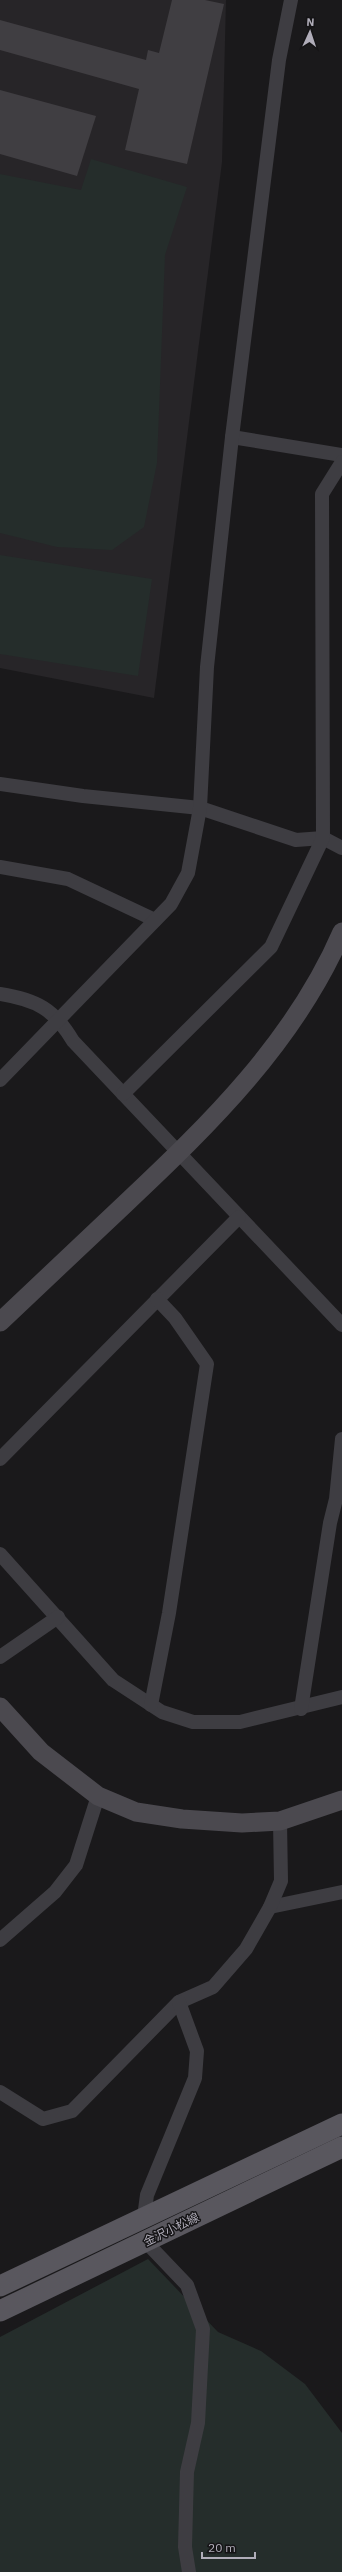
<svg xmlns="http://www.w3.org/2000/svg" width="342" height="2572" font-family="'IBM Plex Sans','Noto Sans JP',sans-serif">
<rect width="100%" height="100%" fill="#1a191b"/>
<path fill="#272528" d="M0,0H226L222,162L154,698L0,668Z"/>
<g fill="#252d2b">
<path d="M91,159L187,187L165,255L157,463L144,527L112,550L57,547L0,533V174L81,190Z"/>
<path d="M0,555L152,579L138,676L0,654Z"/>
<path d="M148,2259L218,2332L261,2351L305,2384L342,2433V2572H0V2337Z"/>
</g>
<g fill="#403e42">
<path d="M172,0H205L224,4L187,164L125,150L139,89L0,50V20L146,60L148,50L159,53Z"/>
<path d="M0,90L96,116L77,176L0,154Z"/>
</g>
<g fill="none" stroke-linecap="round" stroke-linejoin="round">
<g stroke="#3e3d42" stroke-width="14">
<path d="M232,437L342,455"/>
<path d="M0,784L83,796L200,808L296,840L323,838L342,848"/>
<path d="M0,867L68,879L155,920"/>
<path d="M0,994C37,1000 54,1009 73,1041L342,1325"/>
<path d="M0,1080L171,904L188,873L200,808L207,667L232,437L279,60L291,0"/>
<path d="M123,1094L271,947L323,838L322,494L342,462"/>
<path d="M0,1459L239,1217"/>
<path d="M0,1554L113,1680L162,1712L193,1722H240L342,1697"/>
<path d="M0,1657L58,1617"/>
<path d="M151,1705L169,1613L207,1364L175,1318L157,1299"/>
<path d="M301,1709L330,1523L336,1499L342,1439"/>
<path d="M270,1907L342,1892"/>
<path d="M0,1940L55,1892L76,1865L98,1796"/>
<path d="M0,2092L43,2119L72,2111L179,2002L213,1987L246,1949L270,1907L281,1881L280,1821"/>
<path d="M144,2217L147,2195L195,2078L197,2051L179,2002"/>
<path d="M145,2241L187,2285L203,2329L198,2423L187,2472L185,2547L189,2572"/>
</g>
<g stroke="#4b494f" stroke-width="19">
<path d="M0,1322C42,1282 84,1243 125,1204C210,1124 295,1041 342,932"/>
<path d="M0,1707L41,1752L98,1796L136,1812L182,1819L242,1823L280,1821L342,1800"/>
</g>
<g stroke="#59575e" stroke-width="21">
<path d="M0,2286L342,2124"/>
<path d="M0,2311L342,2147"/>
</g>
</g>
<g text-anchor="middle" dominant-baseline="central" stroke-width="3" stroke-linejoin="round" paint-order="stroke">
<g font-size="12" fill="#b0adb9" stroke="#151416">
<text transform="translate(171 2229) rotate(-26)">金沢小松線</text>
</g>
</g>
<g transform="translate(310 32) rotate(3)" stroke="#151416" stroke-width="3" paint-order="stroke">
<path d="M0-3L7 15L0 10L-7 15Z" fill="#b0adb9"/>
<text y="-6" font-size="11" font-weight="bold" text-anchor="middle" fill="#b0adb9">N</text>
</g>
<path d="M202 2552v6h53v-6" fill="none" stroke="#b0adb9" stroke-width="2"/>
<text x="208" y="2552" font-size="12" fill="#b0adb9" stroke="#151416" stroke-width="3" paint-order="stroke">20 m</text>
</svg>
